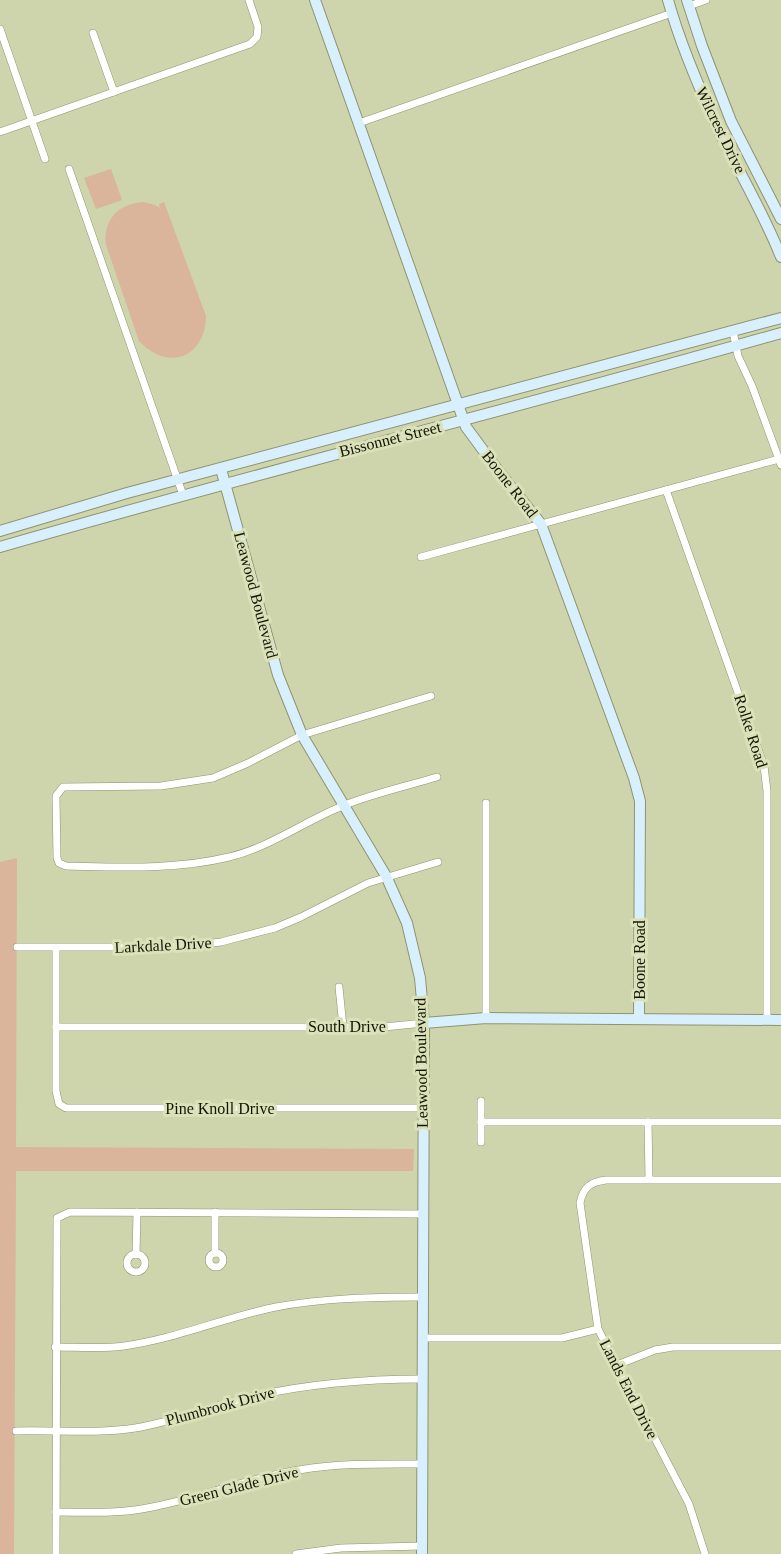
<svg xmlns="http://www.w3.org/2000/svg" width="781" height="1554" font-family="Georgia,serif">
<rect width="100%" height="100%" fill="#ced4ac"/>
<g fill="#dab49b">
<path d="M111,169L122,200L96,209L84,178Z"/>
<path d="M143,202L155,205L160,208L159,204L164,202L206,316C205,358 168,372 139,341L106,245C103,220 118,204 143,202Z"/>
<path d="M17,858L16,1147L414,1149L413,1171H16L14,1554H0V862Z"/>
</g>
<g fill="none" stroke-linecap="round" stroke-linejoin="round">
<g stroke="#8f946e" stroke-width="8">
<g id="street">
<path d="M689,6L706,0"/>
<path d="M0,29L45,159"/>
<path d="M93,33L114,92"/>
<path d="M359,123L672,13"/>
<path d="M0,132L250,44L257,37L258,27L249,0"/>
<path d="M69,169L183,495"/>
<path d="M733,331L738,356L752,386L781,465"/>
<path d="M666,490L764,766L767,791V1020"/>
<path d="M421,557L779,459"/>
<path d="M431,696L302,735L248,763L213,778L161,786L63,787L56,796L57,858L59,863L66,866C121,867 175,870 229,857C271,847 306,820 345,805C375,793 407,786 437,777"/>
<path d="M17,947H146L189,946L221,942L275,928L301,917L368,883L438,862"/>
<path d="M56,948V1091L59,1104L66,1108H422"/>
<path d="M339,987L343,1027"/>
<path d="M486,1018V803"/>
<path d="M56,1027H384L424,1023"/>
<path d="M481,1101V1142"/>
<path d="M481,1122H781"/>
<path d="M648,1122L649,1179"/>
<circle cx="216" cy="1260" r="7"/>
<path d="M215,1253V1212"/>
<circle cx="136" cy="1263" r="9"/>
<path d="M136,1255L137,1212"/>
<path d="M422,1338H562L598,1329"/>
<path d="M55,1347C78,1347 101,1349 124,1346C176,1339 225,1317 276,1307C324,1298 373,1297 422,1297"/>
<path d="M617,1365L655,1350L673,1347H781"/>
<path d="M16,1431C56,1430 97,1434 135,1428C173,1422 209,1407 246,1398C304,1384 363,1379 423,1379"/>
<path d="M56,1512C86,1512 117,1514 147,1508C199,1499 247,1478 299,1470C340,1463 381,1464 423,1464"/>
<path d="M56,1554L57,1218L70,1212L422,1214"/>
<path d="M296,1554L341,1548L422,1546"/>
<path d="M705,1554L689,1504L598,1329L580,1203C583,1187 591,1182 606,1180H781"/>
</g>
</g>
<g stroke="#8f946e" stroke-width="12">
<g id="secondary">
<path d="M315,0L466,427L500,473L541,524L634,778L640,801L639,1018"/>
<path d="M668,0C680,43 699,88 718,129C739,172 763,212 781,257"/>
<path d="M687,0L702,46L731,121L781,219"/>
<path d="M221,469L278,675L302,735L386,876L407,923L420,978L424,1023L422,1554"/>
<path d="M0,531L127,493L781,318"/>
<path d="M0,547C259,472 521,407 781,333"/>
<path d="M424,1023L486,1018L781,1020"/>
</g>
</g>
<use href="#street" stroke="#fff" stroke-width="7"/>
<use href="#secondary" stroke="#d8f0fe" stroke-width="10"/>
</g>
<g text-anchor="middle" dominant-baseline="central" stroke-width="6" stroke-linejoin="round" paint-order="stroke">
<g font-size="16" fill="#131506" stroke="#dbe1b8">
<text transform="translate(721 130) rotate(64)">Wilcrest Drive</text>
<text transform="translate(390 439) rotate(-14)">Bissonnet Street</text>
<text transform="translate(510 484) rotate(52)">Boone Road</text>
<text transform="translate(256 595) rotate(75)">Leawood Boulevard</text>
<text transform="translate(751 731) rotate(72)">Rolke Road</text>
<text transform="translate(163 945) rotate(-3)">Larkdale Drive</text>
<text transform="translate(639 960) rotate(-90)">Boone Road</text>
<text x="347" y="1026">South Drive</text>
<text transform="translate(421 1063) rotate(-91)">Leawood Boulevard</text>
<text x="220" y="1108">Pine Knoll Drive</text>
<text transform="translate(629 1389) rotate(63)">Lands End Drive</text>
<text transform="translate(220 1406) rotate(-15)">Plumbrook Drive</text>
<text transform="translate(239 1486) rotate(-14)">Green Glade Drive</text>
</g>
</g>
</svg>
